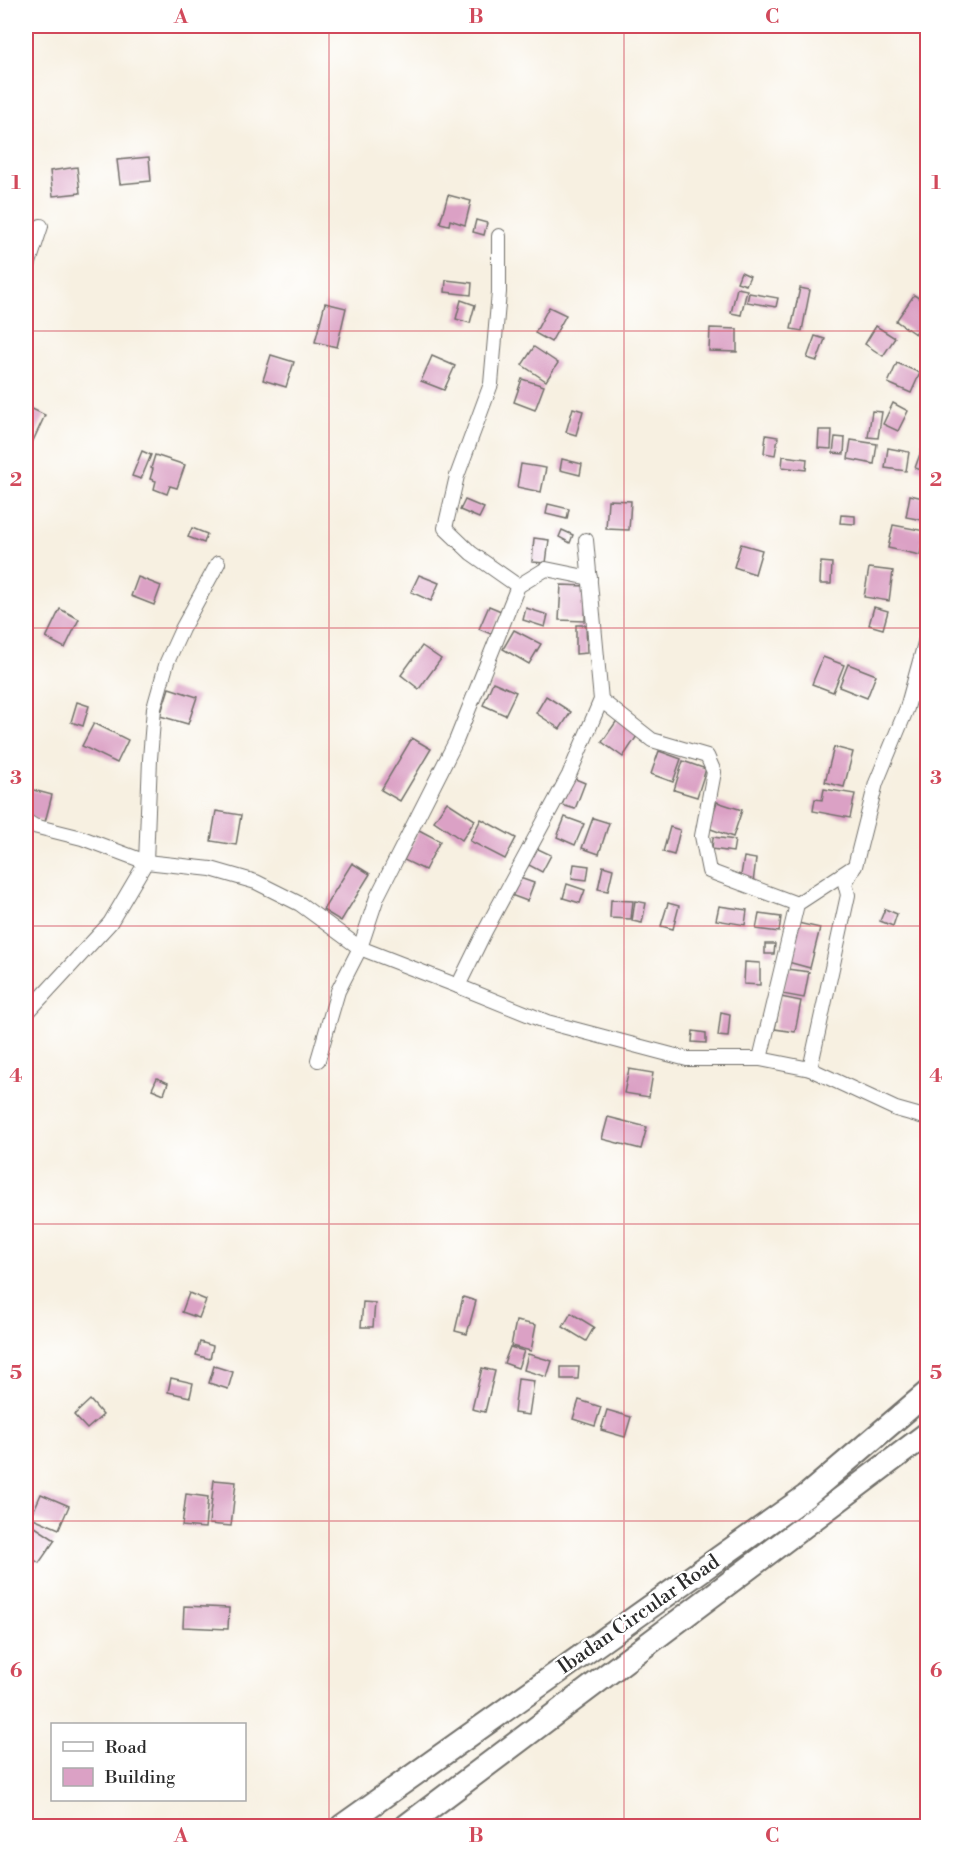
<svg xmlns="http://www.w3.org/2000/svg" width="953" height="1852" font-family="'Libre Bodoni',serif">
<rect width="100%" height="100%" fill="#fff"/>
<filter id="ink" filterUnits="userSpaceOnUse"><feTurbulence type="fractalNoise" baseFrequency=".0167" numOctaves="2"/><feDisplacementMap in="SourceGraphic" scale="12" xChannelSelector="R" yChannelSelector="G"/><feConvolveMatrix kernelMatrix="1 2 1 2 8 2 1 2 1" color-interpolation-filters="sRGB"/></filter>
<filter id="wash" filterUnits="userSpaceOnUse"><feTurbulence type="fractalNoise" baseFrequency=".008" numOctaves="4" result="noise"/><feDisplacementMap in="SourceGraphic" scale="24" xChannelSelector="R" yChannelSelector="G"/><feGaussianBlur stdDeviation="1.35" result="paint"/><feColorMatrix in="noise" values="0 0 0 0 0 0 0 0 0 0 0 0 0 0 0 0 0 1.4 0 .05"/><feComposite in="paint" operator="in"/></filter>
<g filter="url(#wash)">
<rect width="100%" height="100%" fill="#f7f0e1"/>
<g id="blocks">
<g fill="#dba1c5">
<path d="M149,157L151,181L120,184L117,160Z"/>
<path d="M77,167L80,193L53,196L50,171Z"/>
<path d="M448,195L471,201L465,225L450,220L449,225L440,223Z"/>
<path d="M476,220L487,223L484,235L473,232Z"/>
<path d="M741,272L750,276L746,285L737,282Z"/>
<path d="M446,280L472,283L471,295L445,292Z"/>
<path d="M737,288L747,290L741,315L731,313Z"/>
<path d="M800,288L810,290L802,331L791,329Z"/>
<path d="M749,293L778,298L776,307L747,302Z"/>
<path d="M914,295L928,304V316L915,334L896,321Z"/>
<path d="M461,300L475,305L470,323L456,319Z"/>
<path d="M325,303L346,308L337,347L315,342Z"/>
<path d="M549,307L566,315L551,342L535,333Z"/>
<path d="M876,326L895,338L883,356L865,344Z"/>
<path d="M710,328L737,329V352L709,351Z"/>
<path d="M815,336L825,339L817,361L807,358Z"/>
<path d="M534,347L558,363L546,381L522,365Z"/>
<path d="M271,355L294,362L286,387L263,380Z"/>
<path d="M432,356L455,366L444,390L421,381Z"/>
<path d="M897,363L920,373L911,393L888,383Z"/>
<path d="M522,379L544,386L535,410L514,402Z"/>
<path d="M893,403L908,411L898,431L883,424Z"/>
<path d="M26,406L45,415L32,443L26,440Z"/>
<path d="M573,408L583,411L576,435L566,432Z"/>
<path d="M872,411L882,412L878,438L868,437Z"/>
<path d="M819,430H832L831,449L818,448Z"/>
<path d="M766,435L778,437L775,455L764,453Z"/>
<path d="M835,437L845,438L844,454L833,453Z"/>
<path d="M851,440L877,444L874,464L848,459Z"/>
<path d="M924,443L928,444V472L915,468Z"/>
<path d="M888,448L909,452L906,471L885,468Z"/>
<path d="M142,451L151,455L141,479L132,476Z"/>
<path d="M155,455L185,465L177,488L170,486L167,494L154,489L156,481L150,479L153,469L151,468Z"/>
<path d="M783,456L807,459L806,470L782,467Z"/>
<path d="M562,459L582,464L580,475L560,470Z"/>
<path d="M521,464L546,468L541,492L517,487Z"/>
<path d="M910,495L928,499V521L906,517Z"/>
<path d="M465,500L484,508L479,518L460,510Z"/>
<path d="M608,500L631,501L629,530L606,529Z"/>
<path d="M548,504L569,509L567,519L546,514Z"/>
<path d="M841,515L855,516V524L840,523Z"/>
<path d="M893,525L925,531L920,555L888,548Z"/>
<path d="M192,528L207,534L204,543L188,537Z"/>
<path d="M562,530L573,535L570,543L559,537Z"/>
<path d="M534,538L549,540L546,563L532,562Z"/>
<path d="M741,544L762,550L755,574L734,567Z"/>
<path d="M821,562L832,563L831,584H820Z"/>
<path d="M869,568L893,571L889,601L864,597Z"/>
<path d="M419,575L439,583L431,601L411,592Z"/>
<path d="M138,577L161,586L154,605L131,596Z"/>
<path d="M561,585L586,586L585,621L559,620Z"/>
<path d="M489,606L501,611L491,634L479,629Z"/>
<path d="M874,607L888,611L883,629L869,625Z"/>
<path d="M526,608L548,615L545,627L523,620Z"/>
<path d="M60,609L79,619L65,648L46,638Z"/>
<path d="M576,625H586L587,653L576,654Z"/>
<path d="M514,630L541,644L529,664L503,649Z"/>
<path d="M422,646L441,659L419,689L401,675Z"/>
<path d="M823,657L844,665L833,692L812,684Z"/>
<path d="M848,664L876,675L867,698L839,687Z"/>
<path d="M493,682L516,692L505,715L483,705Z"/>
<path d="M169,688L197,697L188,724L160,716Z"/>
<path d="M546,696L571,712L560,729L536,713Z"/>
<path d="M77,702L89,706L83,726L71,722Z"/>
<path d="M618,719L639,733L623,757L602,742Z"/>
<path d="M94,723L128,740L117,763L82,746Z"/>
<path d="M412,738L431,749L400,801L381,790Z"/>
<path d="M834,747L853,752L844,787L825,782Z"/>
<path d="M659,751L681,759L673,782L651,774Z"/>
<path d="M683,761L706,769L697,797L674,790Z"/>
<path d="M573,778L585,783L575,809L562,805Z"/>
<path d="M26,788L52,795L45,822L26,817Z"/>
<path d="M824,789L855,794L850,818L813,811L815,799L822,800Z"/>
<path d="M447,802L475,820L462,840L434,821Z"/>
<path d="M717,802L742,810L733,837L708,828Z"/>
<path d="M216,811L241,815L236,845L211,841Z"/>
<path d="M565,817L584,824L575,845L557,837Z"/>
<path d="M593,818L609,823L599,854L582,848Z"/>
<path d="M481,819L516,838L505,859L470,841Z"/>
<path d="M670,827L680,830L674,855L663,852Z"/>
<path d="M419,830L440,841L425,870L404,860Z"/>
<path d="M713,837L735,840L733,852L712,849Z"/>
<path d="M536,848L551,855L542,872L527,864Z"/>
<path d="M744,857L756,859L753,883L740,881Z"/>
<path d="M352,863L370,874L341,921L323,910Z"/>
<path d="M574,864L589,866L587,880L572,878Z"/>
<path d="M603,866L613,869L608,891L598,889Z"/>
<path d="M517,877L534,883L527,901L511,895Z"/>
<path d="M567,884L585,890L580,903L563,898Z"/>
<path d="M611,900L633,901L631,919L610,918Z"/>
<path d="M635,901L646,903L642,923L632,921Z"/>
<path d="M668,903L679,906L673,929L661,926Z"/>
<path d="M719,906L747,910L745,925L716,920Z"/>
<path d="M885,909L897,914L893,926L880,921Z"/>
<path d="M759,914L781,917L779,932L756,929Z"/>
<path d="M798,923L820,928L810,968L788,962Z"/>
<path d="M765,944H775L774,954H765Z"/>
<path d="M745,962L760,963V985L744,984Z"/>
<path d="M787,969L809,972L804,998L782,994Z"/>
<path d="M781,997L801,1001L795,1032L775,1029Z"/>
<path d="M721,1012L730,1014L728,1037L718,1036Z"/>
<path d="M693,1031L706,1033V1043L692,1042Z"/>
<path d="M629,1069L653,1073L649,1097L624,1093Z"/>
<path d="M157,1078L168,1083L164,1094L152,1089Z"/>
<path d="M608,1117L647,1127L641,1149L602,1139Z"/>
<path d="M189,1293L206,1300L199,1318L182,1312Z"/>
<path d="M463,1297L476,1301L467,1334L455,1331Z"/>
<path d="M363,1302L375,1303L373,1327H361Z"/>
<path d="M571,1313L594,1327L586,1341L563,1327Z"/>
<path d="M516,1321L536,1325L531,1351L511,1346Z"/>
<path d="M200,1342L213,1346L210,1359L196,1355Z"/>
<path d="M510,1347L524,1351L518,1368L504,1363Z"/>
<path d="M528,1354L552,1361L547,1377L524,1370Z"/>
<path d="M214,1366L233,1372L228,1389L209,1383Z"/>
<path d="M561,1367H579L578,1379H561Z"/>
<path d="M482,1368L495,1371L485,1412L472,1409Z"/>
<path d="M171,1378L193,1383L190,1397L168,1392Z"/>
<path d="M518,1379L534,1381L529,1415L514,1413Z"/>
<path d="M90,1400L103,1415L87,1429L74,1415Z"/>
<path d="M579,1400L601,1407L595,1426L573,1419Z"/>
<path d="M607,1410L631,1417L625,1437L601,1430Z"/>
<path d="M214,1480L236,1482L231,1526L209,1524Z"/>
<path d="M41,1494L69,1506L59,1529L31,1517Z"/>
<path d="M186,1494L208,1497L205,1528L182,1526Z"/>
<path d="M32,1525L55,1540L39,1563L26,1554V1535Z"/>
<path d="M184,1606L229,1608L228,1629L183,1627Z"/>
</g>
</g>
</g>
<g filter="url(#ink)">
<use href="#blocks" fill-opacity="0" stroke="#72706b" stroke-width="1.5"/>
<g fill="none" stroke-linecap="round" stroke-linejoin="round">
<g stroke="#72706b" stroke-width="16">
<g id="minor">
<path d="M499,236V292L491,384L457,476L445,528L471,553L518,586"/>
<path d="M26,272L41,226"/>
<path d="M586,540L601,700L569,775L485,931L458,986L547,1022L687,1059H760L810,1069L896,1109L928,1118"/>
<path d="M601,700L652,740L707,756L714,772L702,836L709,871L797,904"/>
<path d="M26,821L34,826L82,838L146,862L211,869L256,882L300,904L360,948L338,991L318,1060"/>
<path d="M458,986L360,948L377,897L456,741L518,586L546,569L590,578"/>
<path d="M26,1014L110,923L146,862L150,759L154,708L167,662L182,629L218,563"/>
<path d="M760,1059L797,904L855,866L876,783L907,708L928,632"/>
<path d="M810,1069L848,895L845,883L854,867"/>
</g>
</g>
<g stroke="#72706b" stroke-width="26">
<g id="trunk">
<path d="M342,1826L806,1496L928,1392"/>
<path d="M406,1826L928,1433"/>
</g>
</g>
<use href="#minor" stroke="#fff" stroke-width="14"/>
<use href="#trunk" stroke="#fff" stroke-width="22"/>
</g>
</g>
<path fill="none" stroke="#d1495b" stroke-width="1.5" stroke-opacity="0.55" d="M329,26V1826M624,26V1826M26,331H928M26,628H928M26,926H928M26,1224H928M26,1521H928"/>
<g text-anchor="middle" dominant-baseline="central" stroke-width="4.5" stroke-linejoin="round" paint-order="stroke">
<g font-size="20" fill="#2b2b2b" stroke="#fff">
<text transform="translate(639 1615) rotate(-35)">Ibadan Circular Road</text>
</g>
</g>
<rect width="953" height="1852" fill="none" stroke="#fff" stroke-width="66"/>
<rect x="51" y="1723" width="195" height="78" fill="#ffffff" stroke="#aaaaaa" stroke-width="1.5"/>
<rect x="63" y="1742" width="30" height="9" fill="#ffffff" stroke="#aaaaaa" stroke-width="1.5"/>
<text x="105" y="1753" font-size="18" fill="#2b2b2b">Road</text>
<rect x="63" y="1768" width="30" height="18" fill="#dba1c5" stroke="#aaaaaa" stroke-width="1.5"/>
<text x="105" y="1783" font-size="18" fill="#2b2b2b">Building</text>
<rect x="33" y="33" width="887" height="1786" fill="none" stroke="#d1495b" stroke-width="2"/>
<g font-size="20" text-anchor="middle" font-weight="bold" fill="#d1495b">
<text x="181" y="23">A</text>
<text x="476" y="23">B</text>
<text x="772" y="23">C</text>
<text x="16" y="189">1</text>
<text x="936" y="189">1</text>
<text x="16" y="486">2</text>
<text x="936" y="486">2</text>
<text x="16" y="784">3</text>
<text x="936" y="784">3</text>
<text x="16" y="1082">4</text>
<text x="936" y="1082">4</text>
<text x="16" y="1379">5</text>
<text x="936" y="1379">5</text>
<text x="16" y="1677">6</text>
<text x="936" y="1677">6</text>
<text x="181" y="1842">A</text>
<text x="476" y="1842">B</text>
<text x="772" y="1842">C</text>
</g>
</svg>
